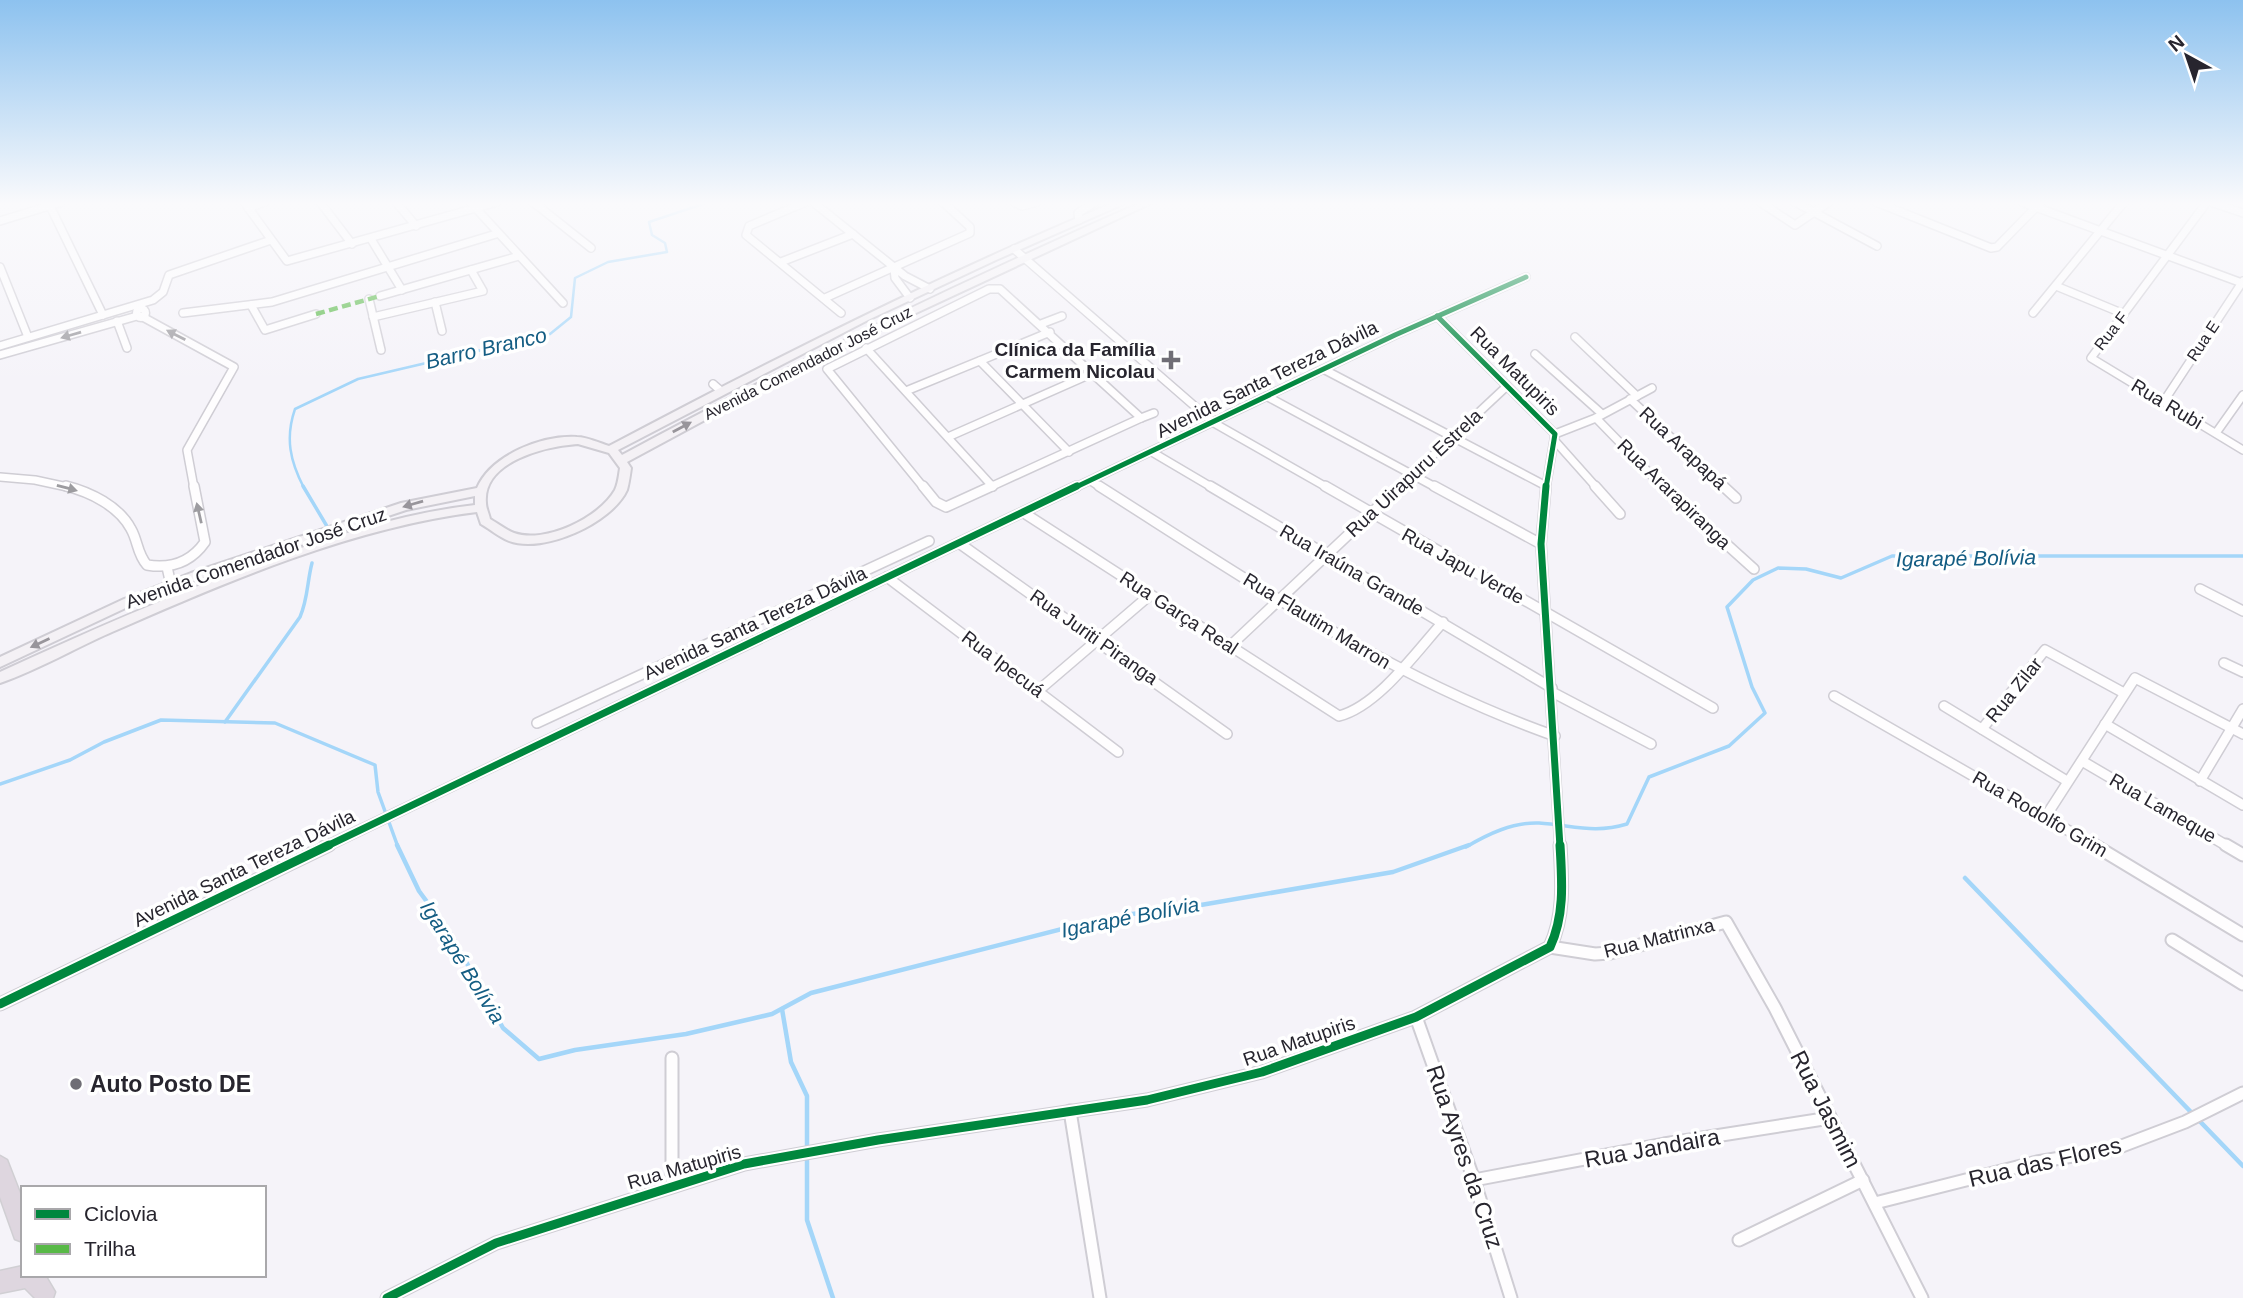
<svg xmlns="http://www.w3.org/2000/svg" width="2243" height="1298" font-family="Arial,sans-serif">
<rect width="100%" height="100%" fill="#f5f3f9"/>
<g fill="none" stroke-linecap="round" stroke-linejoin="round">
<path stroke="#a4d6f9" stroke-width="2.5" d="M304,488C290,461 285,438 295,409L358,379L550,334L571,317L575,278L608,262L667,252L665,243L652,235L649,222L709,202"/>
<g stroke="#a4d6f9" stroke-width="3.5">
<path d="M303,486L328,528"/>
<path d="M225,722L300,617C308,599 307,582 312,563"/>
<path d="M0,784L70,760L104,742L161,720L275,723L375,765L378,792L398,847"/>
<path d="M1466,847C1488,834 1513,822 1539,823C1572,825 1594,834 1627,824L1649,777L1729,746L1765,713L1752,687L1727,607L1753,580L1778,568L1806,569L1841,578L1892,556H2243"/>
</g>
<g stroke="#a4d6f9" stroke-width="4.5">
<path d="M397,845L419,891L450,933L503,1028L539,1059L575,1050L686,1034L772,1014L811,993L1109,917L1195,906L1393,872L1469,845"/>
<path d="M1965,878L2243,1166"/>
<path d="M782,1009L791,1062L807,1096V1220L833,1298"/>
</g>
<g stroke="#cfcdd4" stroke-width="10">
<g id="street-far2">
<path d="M244,202L287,261L497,202"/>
<path d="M320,202L352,244"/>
<path d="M396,202L416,226"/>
<path d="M470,202L563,303"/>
<path d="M533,202L591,248"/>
<path d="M806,202L749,226L746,235L841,313"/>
<path d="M813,202L905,276L930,289"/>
<path d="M1014,202L1022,206L1037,202"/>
<path d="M1760,202L1795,225L1829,202"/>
<path d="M1795,202L1877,246"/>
<path d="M1876,202L1991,248L1997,247L2039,204"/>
<path d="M2022,202L2242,283"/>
<path d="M2207,202L2091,358L2243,450"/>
<path d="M2211,202L2243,213"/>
<path d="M50,206L103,315"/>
<path d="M248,208L265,202"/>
<path d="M1079,220L1078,213L1095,202"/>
<path d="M0,221L62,202"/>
<path d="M371,239L402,290"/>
<path d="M1014,249L1214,423L1328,488"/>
<path d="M781,262L853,234"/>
<path d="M0,267L28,337"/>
<path d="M894,268L895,278L910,298"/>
<path d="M2056,286L2124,314"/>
<path d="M380,296L519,256"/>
<path d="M825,298L970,233V227L943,202"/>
<path d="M369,299L381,350"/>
<path d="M435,302L442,331"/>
<path d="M251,305L265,330L316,314"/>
<circle cx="141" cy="313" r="4.5"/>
<path d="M183,313L272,302L496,234"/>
<path d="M2033,313L2124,202"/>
<path d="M141,316L234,367L187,450L194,488"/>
<path d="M1437,316L1555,434L1546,488"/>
<path d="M373,317L483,291L471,270"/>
<path d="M117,321L127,348"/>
<path d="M1041,324L1062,316"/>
<path d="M1575,337L1637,396"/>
<path d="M0,346L153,300L163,292L169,275L271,240"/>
<path d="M866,348L993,487"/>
<path d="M1535,354L1602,414"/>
<path d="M0,355L137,316"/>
<path d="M980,361L1069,452"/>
<path d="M1325,370L1546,486"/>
<path d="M713,384L721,391"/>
<path d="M906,391L1050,332"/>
<path d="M1268,397L1437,488"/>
<path d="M1630,399L1725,488"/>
<path d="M2164,401L2243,281"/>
<path d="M1141,418L1154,413"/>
<path d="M1596,418L1664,488"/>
<path d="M2216,433L2243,395"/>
<path d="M1555,434L1596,418L1652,388"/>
<path d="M948,437L1093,373"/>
<path d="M1556,442L1597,488"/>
<path d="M1152,452L1213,488"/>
<path d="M0,477L35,480L72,488"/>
<path d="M1091,481L1102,488"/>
<path d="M924,488L827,369L989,289H1000L1141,418L988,488"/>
<path d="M1074,488L1395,335L1526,277"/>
<path d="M1398,488L1507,386"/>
</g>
</g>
<g stroke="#cfcdd4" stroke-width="12">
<g id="street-far1">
<path d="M66,486C90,492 119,506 131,529C138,541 137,554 147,565C171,569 191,562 205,542L194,486"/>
<path d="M923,486L936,502L946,507L992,486"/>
<path d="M1099,486C1246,579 1390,678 1555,736"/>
<path d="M1210,486L1552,688"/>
<path d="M1325,486L1713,708"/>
<path d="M1434,486L1541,544"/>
<path d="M1546,486L1541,544L1560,847"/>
<path d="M1595,486L1620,514"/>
<path d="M1662,486L1754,569"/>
<path d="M1723,486L1736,498"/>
<path d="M1024,513L1339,716C1378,706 1416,652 1443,622"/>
<path d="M959,543L1227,734"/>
<path d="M167,567L171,585"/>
<path d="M887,577L1118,752"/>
<path d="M2200,589L2243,611"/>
<path d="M1229,647L1400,486"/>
<path d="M2224,663L2243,672"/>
<path d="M1039,690L1150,595"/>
<path d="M1552,692L1651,744"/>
<path d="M1834,696L2097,847"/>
<path d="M1944,706L2067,781"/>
<path d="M537,723L929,541"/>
<path d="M2105,724L2243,805"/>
<path d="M1982,729L2045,650L2124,693"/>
<path d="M2082,761L2229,847"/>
<path d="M2200,781L2243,709"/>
<path d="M2046,816L2135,678L2243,734"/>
<path d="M325,847L1077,486"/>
</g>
</g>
<g stroke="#cfcdd4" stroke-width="15">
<g id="street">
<path d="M2094,845L2243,935"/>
<path d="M2226,845L2243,855"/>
<path d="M2172,940L2243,984"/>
<path d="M1550,947L1595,954L1610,953L1726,922L1775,1008L1922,1298"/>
<path d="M0,1004L329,845"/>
<path d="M1416,1017L1474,1180L1511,1298"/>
<path d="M672,1058V1185"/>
<path d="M1070,1111L1100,1298"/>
<path d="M1474,1180L1664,1144L1830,1118"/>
<path d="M1875,1203L2037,1162L2114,1149L2185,1122L2243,1093"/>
<path d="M1739,1240L1863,1180"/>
<path d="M387,1298L496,1243L744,1164L878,1140L1147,1100L1262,1072L1416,1017L1550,947C1565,915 1562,880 1560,845"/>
</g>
</g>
<g stroke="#cfcdd4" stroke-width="4">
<path id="secondary" d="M1115,202H1128L996,260L868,320L618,450L622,455C792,363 965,280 1142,202H1154L886,327L755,393L627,462L631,468C630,475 629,483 627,490C612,523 544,554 509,541C499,537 490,529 481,524L477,512C354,527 225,582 112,632C75,648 38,670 0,683V672C89,631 178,592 270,559C337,535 404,513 475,505V496L406,510L199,579L132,605L0,667V657L124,599L191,573L401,503L477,488C491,455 542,435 577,437C587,437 599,443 609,446C775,358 942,274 1115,202ZM578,444L609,453L620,468C619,475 618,484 615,490C599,518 545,544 514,533C506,530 497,523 490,519C489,514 486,508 486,503C482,461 547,446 578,444Z"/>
</g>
<g stroke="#d0cfd3" stroke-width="3">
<g id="highway">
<path d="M0,1156L7,1160L23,1201V1242L15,1239L0,1197Z"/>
<path d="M23,1266V1275H45L55,1292L53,1298H35L25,1288L0,1293V1271Z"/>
</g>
</g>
<use href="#street-far2" stroke="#fefdfe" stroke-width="7"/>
<use href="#street-far1" stroke="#fefdfe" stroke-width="9"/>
<use href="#street" stroke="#fefdfe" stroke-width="11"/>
<use href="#secondary" fill="#f4f1f5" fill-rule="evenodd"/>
<use href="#highway" fill="#ded6df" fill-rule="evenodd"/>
<path stroke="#58b947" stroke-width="4.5" stroke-dasharray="9 4.5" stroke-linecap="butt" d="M316,314L380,296"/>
<g stroke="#fff" stroke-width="9">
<g id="cycleway-far2">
<path d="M1437,316L1555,434L1546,488"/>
<path d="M1074,488L1395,335L1526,277"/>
</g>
</g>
<g stroke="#fff" stroke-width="11">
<g id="cycleway-far1">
<path d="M1546,486L1541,544L1560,847"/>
<path d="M325,847L1077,486"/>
</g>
</g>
<g stroke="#fff" stroke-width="13">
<g id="cycleway">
<path d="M0,1004L329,845"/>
<path d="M387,1298L496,1243L744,1164L878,1140L1147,1100L1262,1072L1416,1017L1550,947C1565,915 1562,880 1560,845"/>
</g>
</g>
<use href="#cycleway-far2" stroke="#00873e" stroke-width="5"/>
<use href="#cycleway-far1" stroke="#00873e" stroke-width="7"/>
<use href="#cycleway" stroke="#00873e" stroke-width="9"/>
</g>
<defs><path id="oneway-solid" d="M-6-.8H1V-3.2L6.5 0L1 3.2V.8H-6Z" transform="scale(1.75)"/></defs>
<g fill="#9d9ca0">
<use href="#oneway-solid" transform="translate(71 335) rotate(164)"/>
<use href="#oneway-solid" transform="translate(176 335) rotate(-153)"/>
<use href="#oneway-solid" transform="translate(67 488) rotate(15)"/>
<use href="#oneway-solid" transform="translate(199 513) rotate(-103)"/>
</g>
<g fill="#98959b">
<use href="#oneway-solid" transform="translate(682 427) rotate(-28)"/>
<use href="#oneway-solid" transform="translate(413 504) rotate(164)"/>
<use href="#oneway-solid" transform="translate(40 643) rotate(155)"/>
</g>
<linearGradient id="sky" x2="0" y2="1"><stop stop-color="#8dc2ef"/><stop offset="0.53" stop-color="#fafafc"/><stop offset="1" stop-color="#fafafc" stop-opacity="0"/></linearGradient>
<rect width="2243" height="384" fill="url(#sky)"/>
<g fill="#6f6d75" stroke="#fff" stroke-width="2.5">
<path d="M1167.5 349.5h7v7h7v7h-7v7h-7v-7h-7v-7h7z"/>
<circle cx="76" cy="1084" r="7"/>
</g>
<g text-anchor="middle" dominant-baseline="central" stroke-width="7" stroke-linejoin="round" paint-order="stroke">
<g font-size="16" fill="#27252e" stroke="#fff">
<text transform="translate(2111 331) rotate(-52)">Rua F</text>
<text transform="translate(2203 341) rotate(-56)">Rua E</text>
<text transform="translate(808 363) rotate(-27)">Avenida Comendador José Cruz</text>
</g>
<g font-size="19" font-weight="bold" fill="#27252e" stroke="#fff" text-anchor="end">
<text x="1155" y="349">Clínica da Família<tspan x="1155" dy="22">Carmem Nicolau</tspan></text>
</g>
<g font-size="19" fill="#27252e" stroke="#fff">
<text transform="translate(1515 371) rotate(45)">Rua Matupiris</text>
<text transform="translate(1267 379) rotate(-26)">Avenida Santa Tereza Dávila</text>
<text transform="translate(2167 404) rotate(31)">Rua Rubi</text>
<text transform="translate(1683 448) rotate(43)">Rua Arapapá</text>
<text transform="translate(1414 473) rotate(-43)">Rua Uirapuru Estrela</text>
<text transform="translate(1674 494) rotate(44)">Rua Ararapiranga</text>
<text transform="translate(256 558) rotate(-19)">Avenida Comendador José Cruz</text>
<text transform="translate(1463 566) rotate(29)">Rua Japu Verde</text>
<text transform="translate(1352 570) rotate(30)">Rua Iraúna Grande</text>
<text transform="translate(1179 613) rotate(33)">Rua Garça Real</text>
<text transform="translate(1317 621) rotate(31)">Rua Flautim Marron</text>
<text transform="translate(755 623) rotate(-25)">Avenida Santa Tereza Dávila</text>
<text transform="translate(1094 637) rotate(35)">Rua Juriti Piranga</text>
<text transform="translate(1003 664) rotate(37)">Rua Ipecuá</text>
<text transform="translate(2014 690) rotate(-51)">Rua Zilar</text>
<text transform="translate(2163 808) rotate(30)">Rua Lameque</text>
<text transform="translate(2040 814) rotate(30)">Rua Rodolfo Grim</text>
<text transform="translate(244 868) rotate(-26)">Avenida Santa Tereza Dávila</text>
<text transform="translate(1659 938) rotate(-14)">Rua Matrinxa</text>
<text transform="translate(1299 1041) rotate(-19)">Rua Matupiris</text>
<text transform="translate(684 1167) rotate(-16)">Rua Matupiris</text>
</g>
<g font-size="21" font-style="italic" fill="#145d83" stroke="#fff">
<text transform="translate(486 348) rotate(-13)">Barro Branco</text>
<text transform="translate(1966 558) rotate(-1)">Igarapé Bolívia</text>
<text transform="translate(1130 917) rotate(-11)">Igarapé Bolívia</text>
<text transform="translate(463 962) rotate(58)">Igarapé Bolívia</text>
</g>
<g font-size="23" font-weight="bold" fill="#27252e" stroke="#fff" text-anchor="start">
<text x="90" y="1084">Auto Posto DE</text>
</g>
<g font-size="23" fill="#27252e" stroke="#fff">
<text transform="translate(1826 1109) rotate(63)">Rua Jasmim</text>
<text transform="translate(1652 1148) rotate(-10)">Rua Jandaira</text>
<text transform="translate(1465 1157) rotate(71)">Rua Ayres da Cruz</text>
<text transform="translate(2045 1162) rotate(-13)">Rua das Flores</text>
</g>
</g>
<rect x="21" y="1186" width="245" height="91" fill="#ffffff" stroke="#a9a8ab" stroke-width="2"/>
<rect x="35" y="1209" width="35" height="10" fill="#00873e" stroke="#a9a8ab" stroke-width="2"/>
<text x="84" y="1221" font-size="21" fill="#27252e">Ciclovia</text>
<rect x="35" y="1244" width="35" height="10" fill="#58b947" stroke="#a9a8ab" stroke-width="2"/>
<text x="84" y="1256" font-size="21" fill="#27252e">Trilha</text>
<g transform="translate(2187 56) rotate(320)" stroke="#ffffff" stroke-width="5" paint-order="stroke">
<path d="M0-5L12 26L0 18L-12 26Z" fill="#27252e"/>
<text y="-10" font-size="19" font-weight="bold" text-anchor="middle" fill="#27252e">N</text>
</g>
</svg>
